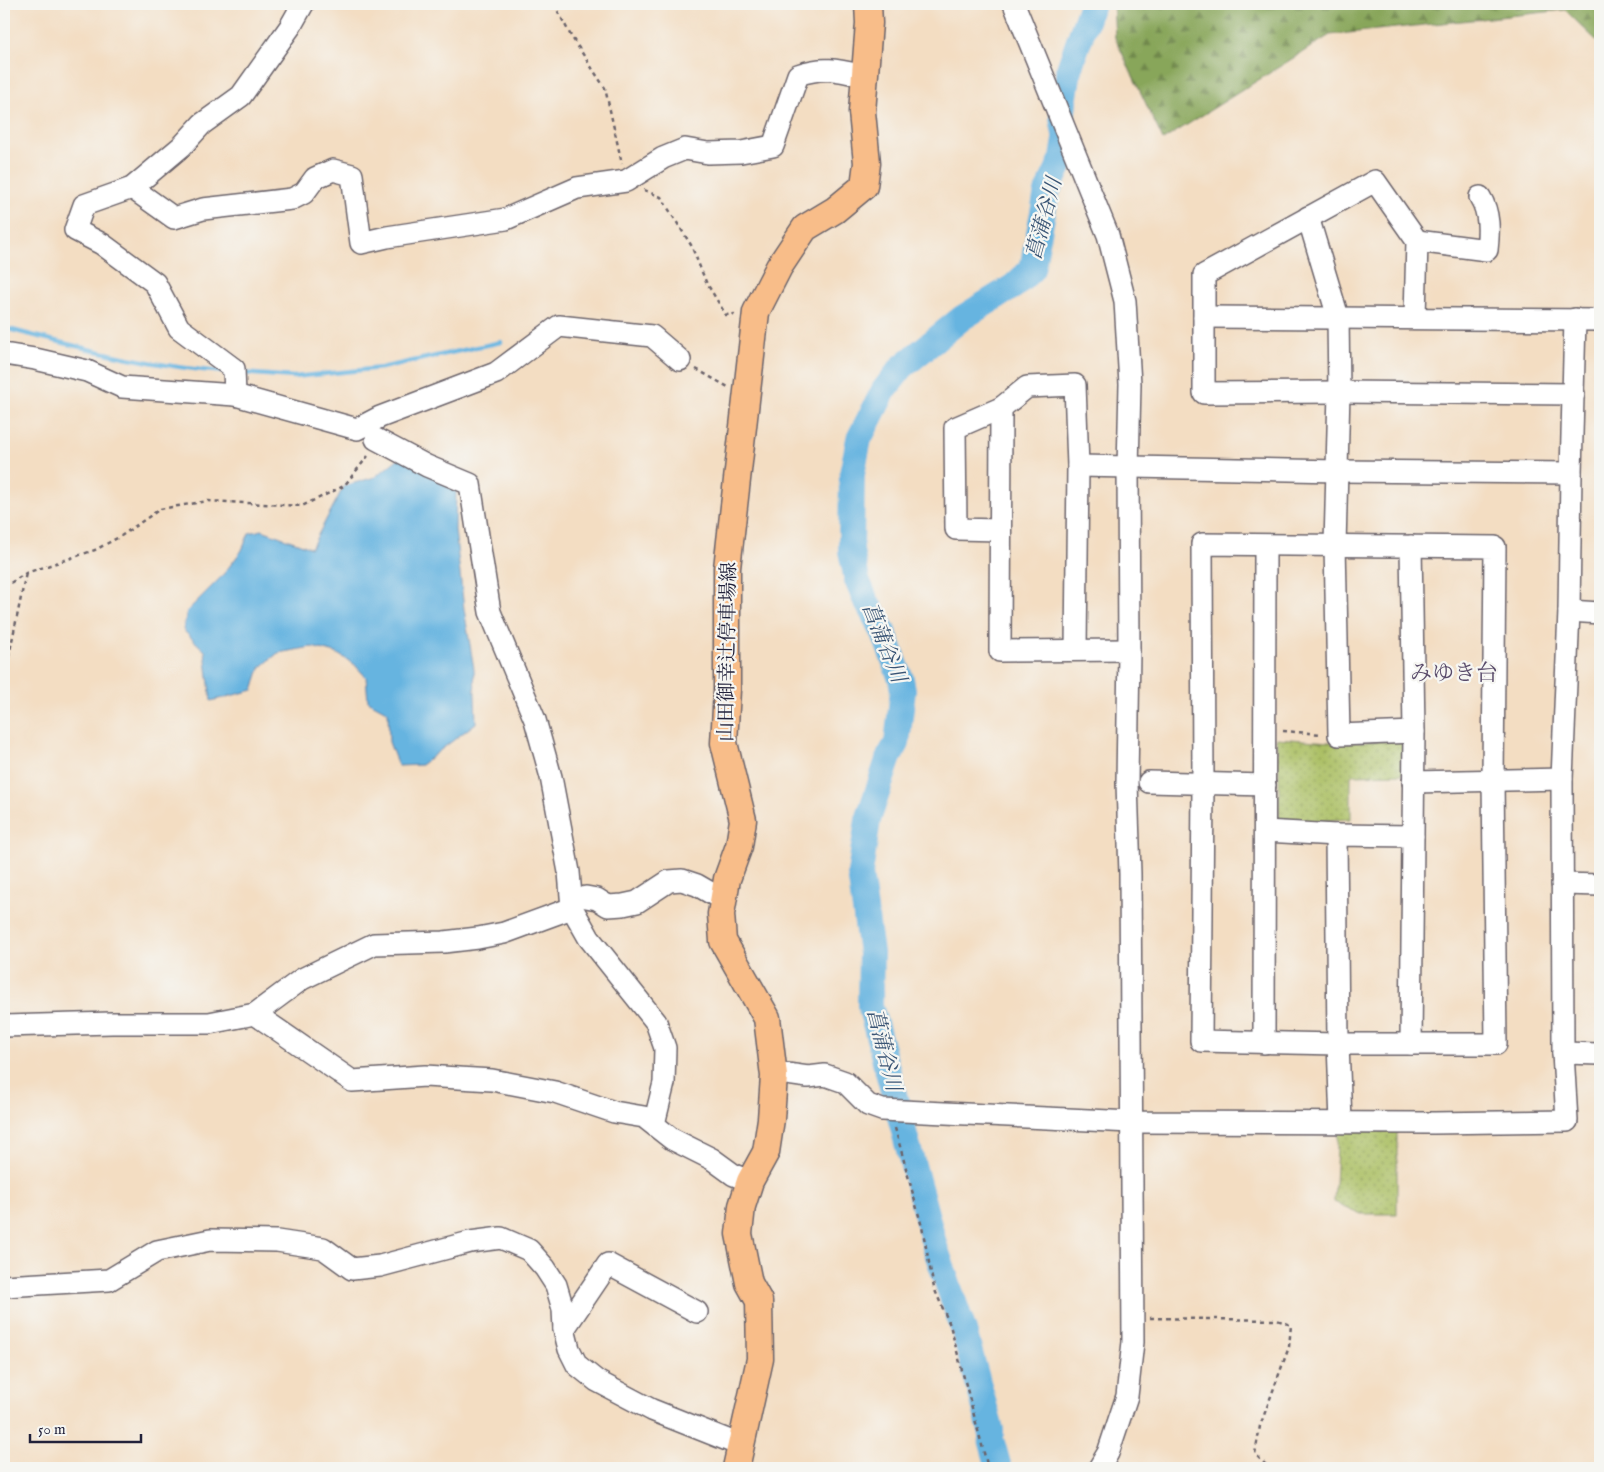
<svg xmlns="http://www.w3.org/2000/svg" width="1604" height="1472" font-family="'IM FELL English','Noto Serif JP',serif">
<defs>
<pattern id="forest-firs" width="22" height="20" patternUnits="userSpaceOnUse" patternTransform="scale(1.25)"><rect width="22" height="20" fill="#88a65a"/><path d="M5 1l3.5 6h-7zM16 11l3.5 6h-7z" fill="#6f874c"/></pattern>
<pattern id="park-dots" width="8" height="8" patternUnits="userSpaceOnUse" patternTransform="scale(1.25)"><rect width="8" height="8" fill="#abbf64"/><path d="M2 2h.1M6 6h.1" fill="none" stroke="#8b9b54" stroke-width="1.8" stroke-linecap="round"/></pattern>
</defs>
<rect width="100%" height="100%" fill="#f6f6f2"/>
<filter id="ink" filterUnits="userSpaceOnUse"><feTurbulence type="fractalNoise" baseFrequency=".02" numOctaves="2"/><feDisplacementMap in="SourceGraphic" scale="10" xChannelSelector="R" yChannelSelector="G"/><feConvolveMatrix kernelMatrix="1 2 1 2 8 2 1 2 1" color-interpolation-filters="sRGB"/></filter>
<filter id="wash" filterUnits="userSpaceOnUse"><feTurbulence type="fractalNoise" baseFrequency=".0096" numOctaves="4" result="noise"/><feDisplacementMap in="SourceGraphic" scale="20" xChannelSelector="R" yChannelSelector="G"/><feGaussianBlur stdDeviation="1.12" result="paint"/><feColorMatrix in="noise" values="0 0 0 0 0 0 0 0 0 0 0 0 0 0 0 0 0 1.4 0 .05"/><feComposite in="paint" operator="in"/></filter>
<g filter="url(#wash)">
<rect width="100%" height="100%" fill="#f3ddc2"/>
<path fill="url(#forest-firs)" stroke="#55644a" d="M1113,4H1600V44L1565,10L1330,35L1163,140L1115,38Z"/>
<g fill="url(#park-dots)" stroke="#667050">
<path d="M1276,738L1344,743L1403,740V774L1351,775V819L1279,823V772Z"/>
<path d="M1338,1129L1397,1130V1214H1361L1334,1202Z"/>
</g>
<path fill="#66b4e0" stroke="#446b8e" d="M404,454L456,492L455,530L464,609L474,669L476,723L421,765L398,766L389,742L388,712L368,701L366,677L354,664L336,653L312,647L278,653L260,668L253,690L211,701L205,651L183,630L187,611L222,576L242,550L249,533L262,530L311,548L344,486L375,477Z"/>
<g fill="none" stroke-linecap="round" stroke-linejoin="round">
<g stroke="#66b4e0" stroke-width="4.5">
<path d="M4,328C76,346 151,367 225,372"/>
<path d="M241,373L294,377L381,368L501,342"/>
</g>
<path stroke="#66b4e0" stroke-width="26" d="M999,1468L991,1439V1430L964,1331L935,1247L870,1005L871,953L860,873L868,820L889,757L897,743L903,690L901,679L884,633L865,599L857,580L851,551L852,474L859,439L884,390L902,367L962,318L1014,286L1032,269L1047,192L1063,158L1066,140L1062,117L1069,69L1092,4"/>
</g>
</g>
<g filter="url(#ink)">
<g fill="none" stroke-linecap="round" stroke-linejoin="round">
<g stroke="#6b636a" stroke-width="24">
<g id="minor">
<path d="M1014,4L1108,235L1125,301L1130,384L1128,468L1129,650L1127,783L1130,874L1133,1342L1127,1396L1108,1453L1099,1468"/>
<path d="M132,188L174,218L203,209L292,199L304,193L315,178L333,170L352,175L361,243L387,237L506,219L577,188L626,181L663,158L685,149L708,153L741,152L773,146L798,75C823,66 838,70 864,76"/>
<path d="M1308,217L1338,317L1339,392L1335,545L1339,735L1414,732"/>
<path d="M1417,241L1487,250C1489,232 1490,213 1480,197"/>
<path d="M1204,317L1600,320"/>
<path d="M1415,317L1417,241L1375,181L1204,275V393L1339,392L1574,394"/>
<path d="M4,354L35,359L87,371L122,387L235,395L357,429L380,417L496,373L559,326L652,336L680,360"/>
<path d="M235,395L234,369L179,328L155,283L102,244L75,230L84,205L132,188L182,146L202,124L241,96L290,27L303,4"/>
<path d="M1001,408L1000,651L1129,650"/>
<path d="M376,439L427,466L470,484L490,612L535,720L551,777L569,872L572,908L589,938L656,1022L665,1048L664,1083L654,1124"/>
<path d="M1078,466L1338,471L1571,473"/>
<path d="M1000,530L956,529L955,428L1001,408L1027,387L1075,385L1078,466L1076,649"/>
<path d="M1202,544L1495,547L1493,779L1496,1044H1338L1201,1041L1203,784Z"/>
<path d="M1411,546L1414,732L1411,1044"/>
<path d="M1569,611L1600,613"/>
<path d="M1149,782L1265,785"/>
<path d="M1413,782L1562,779"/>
<path d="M1265,831L1336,835"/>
<path d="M1562,884L1600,885"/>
<path d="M586,897L597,899L608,906L623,905L637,902L669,881L682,880L697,885L723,900"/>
<path d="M255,1014L352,1081L425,1076L492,1080L555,1092L614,1112L644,1117L672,1139L712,1159L734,1175L750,1181"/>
<path d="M4,1026L112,1023H209L255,1014L302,979L374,944L444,942L478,938L504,933L572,908"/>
<path d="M1264,1043L1265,546"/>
<path d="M1563,1053L1600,1054"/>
<path d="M774,1076L787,1074L808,1077L825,1075L845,1082L868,1105L882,1110L1131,1122L1434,1123L1567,1121L1563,1053L1562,779L1569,611L1571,473L1575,319"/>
<path d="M1341,1122L1338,1044L1336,835L1413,836"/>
<path d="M4,1286L109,1280L157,1251L210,1240L277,1241L323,1248L352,1269L380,1266L470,1242L501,1238L529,1250L545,1268L556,1285L563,1309L564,1329L569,1349L577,1365L597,1381L652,1410L740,1445"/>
<path d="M564,1329L608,1264L697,1312"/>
</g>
</g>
<g stroke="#6b636a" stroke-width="29">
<path id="major" d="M736,1468L760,1359L759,1301L749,1283L739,1234L742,1206L750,1181L766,1152L771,1119L774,1076L767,1018L723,941L721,914L727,879L739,846L743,820L724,743L727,690V568L756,312L779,267L805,228L835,210L864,186L867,163L862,112L869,23L868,4"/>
</g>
<g stroke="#6b636a" stroke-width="2.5" stroke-dasharray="4 4" stroke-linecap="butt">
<path d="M554,4L571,36L605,88L622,164"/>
<path d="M644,190L661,197L691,245L706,282L726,315L735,314"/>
<path d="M696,369L728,387"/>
<path d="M4,587L26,573L95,550L121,536L160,509L208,501L302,506L344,486L368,456"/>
<path d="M4,680L26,573"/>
<path d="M1283,731L1322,734"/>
<path d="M895,1128L922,1227L934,1288L950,1325L988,1468"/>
<path d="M1150,1318L1277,1320L1291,1325L1289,1347L1260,1426L1255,1454L1269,1468"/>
</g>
<use href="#minor" stroke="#fff" stroke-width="21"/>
<use href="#major" stroke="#f8bd89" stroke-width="26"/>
</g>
</g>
<g text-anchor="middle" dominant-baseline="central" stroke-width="4.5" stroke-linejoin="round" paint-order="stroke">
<g font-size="20" fill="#22223b" stroke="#f6f6f2">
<text transform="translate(728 652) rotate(-89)">山田御幸辻停車場線</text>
</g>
<g font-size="21" font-style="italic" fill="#3a5575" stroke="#f6f6f2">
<text transform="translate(1045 219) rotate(-75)">菖蒲谷川</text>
<text transform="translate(883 643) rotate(68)">菖蒲谷川</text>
<text transform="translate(883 1050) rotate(76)">菖蒲谷川</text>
</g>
<g font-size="22" fill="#594b6a" stroke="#f6f6f2">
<text x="1454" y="674">みゆき台</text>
</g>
</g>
<rect width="1604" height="1472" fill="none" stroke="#f6f6f2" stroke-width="20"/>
<path d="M30 1434v8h111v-8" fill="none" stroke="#22223b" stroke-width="2.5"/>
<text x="38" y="1434" font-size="15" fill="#22223b" stroke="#f6f6f2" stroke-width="4" paint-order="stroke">50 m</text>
</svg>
